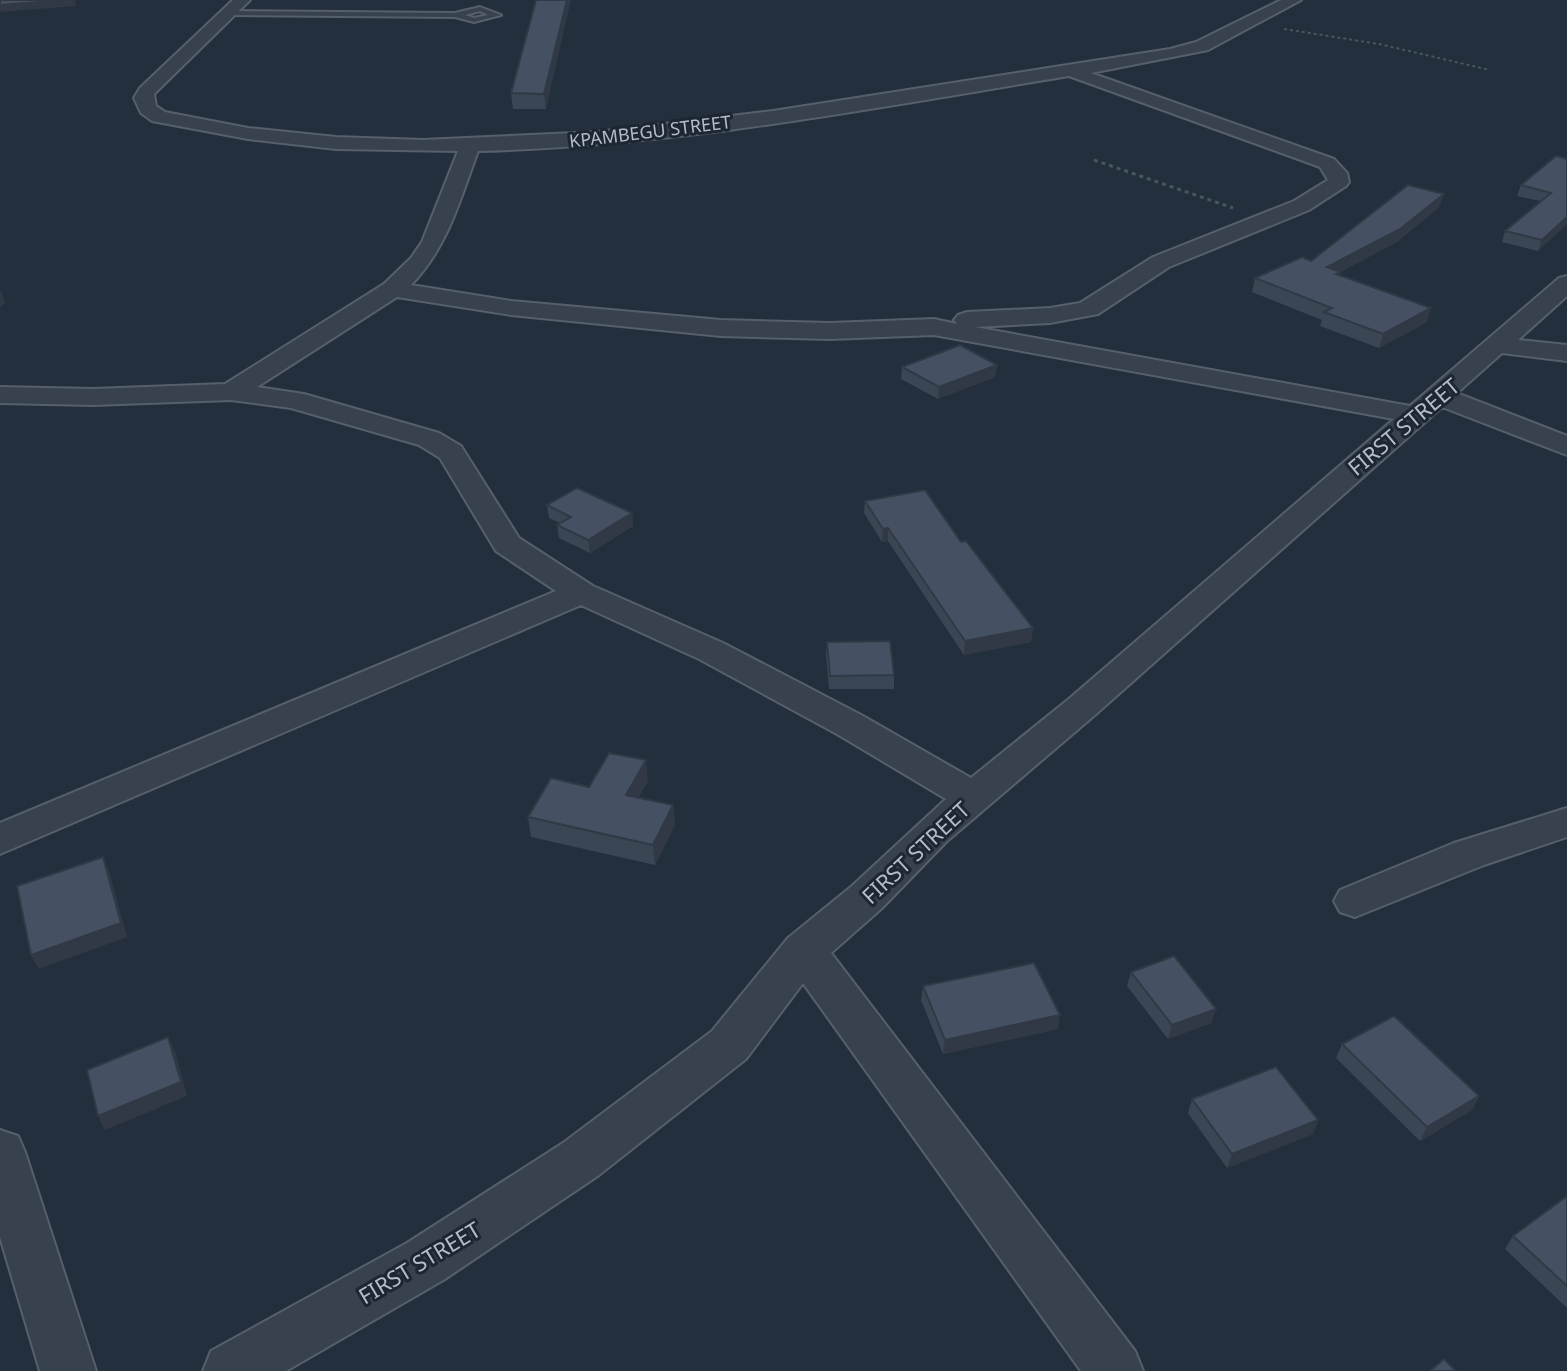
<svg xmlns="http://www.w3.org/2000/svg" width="1567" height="1371" font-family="'Noto Sans',sans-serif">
<rect width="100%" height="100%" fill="#242f3e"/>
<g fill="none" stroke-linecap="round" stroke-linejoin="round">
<g stroke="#565f6c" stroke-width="4">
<path id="service" d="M480,7L501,15L474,22L455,17L228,15L224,13L228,11L455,13ZM480,11L488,15L474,18L465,15Z"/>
</g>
<g stroke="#565f6c" stroke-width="4">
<g id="minor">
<path d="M233,0H250L154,94L156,106L165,112L248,128L336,137L423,140L597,132L773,111L1170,49L1196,42L1281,0H1301L1208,50L1091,73L1334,159L1347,173L1349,182L1346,186L1309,210L1169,267L1098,314L1050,323L975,327L1410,406L1559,278L1567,276V296L1518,340L1567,345V361L1502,353L1457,393L1567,436V455L1442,407L1096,714L946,842L882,908L831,953L1135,1351L1143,1371H1081L803,983L746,1059L599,1175L445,1279L286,1371H203L211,1351L407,1243L563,1143L712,1031L788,938L852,886L946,799L837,734L699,659L581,605L0,854V823L556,591L496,551L440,458L419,445L291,408L231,400L93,405L0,403V387L93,389L225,384L384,284L411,258L422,242L458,151L336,149L248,139L152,121L141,113L134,98L140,88ZM1069,76L1320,167L1328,180L1294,201L1153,257L1080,303L1050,308L967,312L958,315L954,320L957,324L934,319L830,323L721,320L511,301L411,285C448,247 460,199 478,151C676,146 874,108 1069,76ZM397,297L511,315L721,336L830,339L934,335L1394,419L1070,698L971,778L863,716L723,643L593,586L519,538L461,446L439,433L304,394L257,387Z"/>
<path d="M1567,808V837L1484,865L1355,917L1340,912L1334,901L1340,890L1454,843Z"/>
<path d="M0,1130L18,1136L25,1152L96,1371H40L0,1237Z"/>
</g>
</g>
<path stroke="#44595c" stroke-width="2" stroke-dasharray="3 3" stroke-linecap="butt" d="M1284,29L1379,44L1490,70"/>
<path stroke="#44595c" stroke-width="3" stroke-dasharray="4 4" stroke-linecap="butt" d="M1094,160L1233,208"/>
<use href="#service" fill="#38414e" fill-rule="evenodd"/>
<use href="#minor" fill="#38414e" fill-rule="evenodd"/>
</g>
<g fill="#3b4654">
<path d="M536,0L546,109H513L511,93Z"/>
<path d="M1556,156L1567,224L1538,251L1502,242L1505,231L1540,201L1517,196L1521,185Z"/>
<path d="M1440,206L1397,242L1340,272V276L1427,322L1379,348L1320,326L1322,320L1252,292L1255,278L1311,261Z"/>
<path d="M997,365L995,377L938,399L901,379L902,367Z"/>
<path d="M865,501L961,542L1033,628L1031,642L964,655L888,541L882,542L864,513Z"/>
<path d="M547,505L632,513L633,526L590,553L559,538L557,525L560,523L549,518Z"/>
<path d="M827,642L894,675V689H829L826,655Z"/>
<path d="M648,781L638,797L673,805L675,825L655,865L531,837L528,817L589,787Z"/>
<path d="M1131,972L1216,1009L1211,1023L1168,1039L1127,986Z"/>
<path d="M923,986L1058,1029L943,1054L921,1000Z"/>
<path d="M1342,1044L1479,1096L1472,1110L1420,1141L1336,1058Z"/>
<path d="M1192,1099L1318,1120L1313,1134L1227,1168L1188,1113Z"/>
<path d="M1567,1196V1308L1505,1249L1513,1236Z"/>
</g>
<g fill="#303945">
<path d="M65,0H75L76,6L0,12V5Z"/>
<path d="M567,0H571L546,109L544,94Z"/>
<path d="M1444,194L1440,206L1397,242L1324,280L1327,267Z"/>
<path d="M1567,217V224L1538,251L1542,240Z"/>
<path d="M1,291L5,302L0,308V292Z"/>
<path d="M1431,308L1427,322L1379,348L1383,334Z"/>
<path d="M997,365L995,377L938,399L939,387Z"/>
<path d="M632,513L633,526L590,553L588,540Z"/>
<path d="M888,528V541L882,542L883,529Z"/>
<path d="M1033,628L1031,642L964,655L965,641Z"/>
<path d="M646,760L648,781L629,816L626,795Z"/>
<path d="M673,805L675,825L655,865L653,845Z"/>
<path d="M103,857L109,871L127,937L39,969L31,955Z"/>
<path d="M1216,1009L1211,1023L1168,1039L1172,1025Z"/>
<path d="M1060,1015L1058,1029L943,1054L945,1040Z"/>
<path d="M168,1037L175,1051L187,1096L105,1130L98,1116Z"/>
<path d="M1479,1096L1472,1110L1420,1141L1427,1127Z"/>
<path d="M1318,1120L1313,1134L1227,1168L1232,1154Z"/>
</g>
<g fill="#455162" stroke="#303945" stroke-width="2">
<path d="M0,0H65L0,5Z"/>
<path d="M536,0H567L544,94L511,93Z"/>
<path d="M1556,156L1567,159V217L1542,240L1505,231L1551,193L1521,185Z"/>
<path d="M1408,185L1444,194L1400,229L1327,267L1341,272L1336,274L1431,308L1383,334L1324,312L1332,308L1255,278L1302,257L1311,261Z"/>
<path d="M960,345L997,365L939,387L902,367Z"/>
<path d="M577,488L632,513L588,540L557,525L571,517L547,505Z"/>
<path d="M925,490L961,542L966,541L1033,628L965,641L888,528L883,529L865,501Z"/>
<path d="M890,641L894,675L830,676L827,642Z"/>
<path d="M609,753L646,760L626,795L673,805L653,845L528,817L551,778L589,787Z"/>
<path d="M103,857L121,923L31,955L17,886Z"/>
<path d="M1174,956L1216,1009L1172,1025L1131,972Z"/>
<path d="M1034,963L1060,1015L945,1040L923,986Z"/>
<path d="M1394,1016L1479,1096L1427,1127L1342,1044Z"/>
<path d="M168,1037L181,1082L98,1116L87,1070Z"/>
<path d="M1276,1067L1318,1120L1232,1154L1192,1099Z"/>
<path d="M1567,1196V1286L1513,1236Z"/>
<path d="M1444,1359L1456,1371H1430Z"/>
</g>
<g text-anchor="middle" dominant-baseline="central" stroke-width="6" stroke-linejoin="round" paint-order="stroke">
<g font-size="18" fill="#b4bcc9" stroke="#1d2633">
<text transform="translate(650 131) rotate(-7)">KPAMBEGU STREET</text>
</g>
<g font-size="22" fill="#b4bcc9" stroke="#1d2633">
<text transform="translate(1403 426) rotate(-40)">FIRST STREET</text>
<text transform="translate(915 852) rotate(-43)">FIRST STREET</text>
<text transform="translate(419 1262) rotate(-31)">FIRST STREET</text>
</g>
</g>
</svg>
